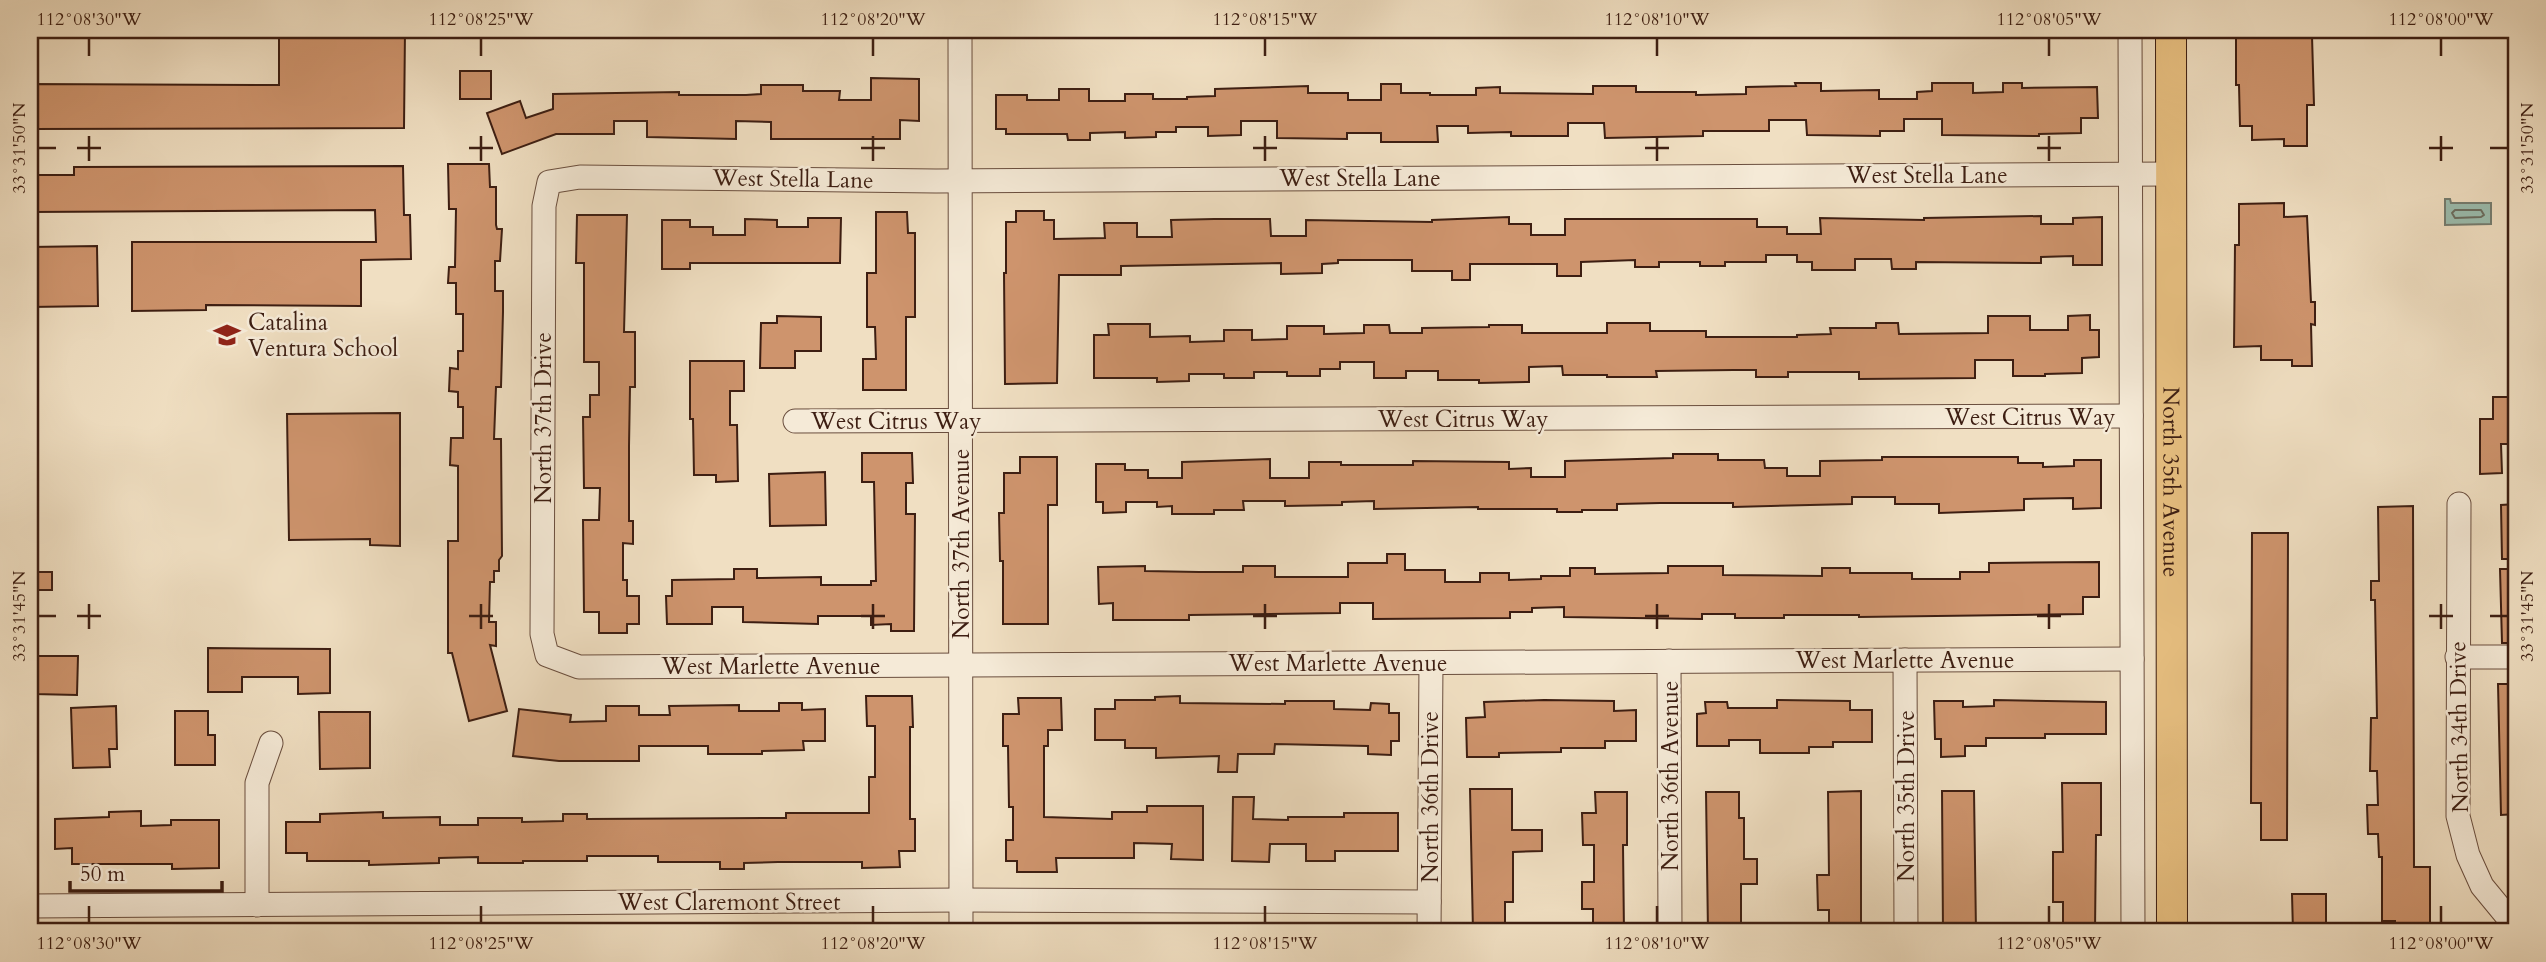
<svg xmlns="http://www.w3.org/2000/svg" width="2546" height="962" font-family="Cardo,serif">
<rect width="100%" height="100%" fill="#f0dfc2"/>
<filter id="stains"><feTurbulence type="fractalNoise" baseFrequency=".00286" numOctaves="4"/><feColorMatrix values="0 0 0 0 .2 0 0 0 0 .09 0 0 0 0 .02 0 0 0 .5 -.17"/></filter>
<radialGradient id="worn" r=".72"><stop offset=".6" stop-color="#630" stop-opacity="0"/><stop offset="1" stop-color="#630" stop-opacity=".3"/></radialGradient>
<path fill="#9bbdae" stroke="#757d70" stroke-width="2" d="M2445,199H2450L2451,203H2491V224L2445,225Z"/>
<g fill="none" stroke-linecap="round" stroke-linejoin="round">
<path stroke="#6c6e60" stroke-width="2" d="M2455,210H2481L2484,215L2481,217L2455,218L2452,213Z"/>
</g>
<g fill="#ce946d" stroke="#3d1e12" stroke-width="2">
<path d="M279,30H405L404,128L30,129V84L279,85Z"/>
<path d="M2236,30H2290V35L2312,36L2314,105H2307V146H2284V139L2252,140V126H2240L2239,85H2236Z"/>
<rect x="460" y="71" width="31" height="28"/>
<path d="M871,78L919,79V121L900,120V139H771V122L736,121V139L647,137V121H614V134H556L502,154L487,113L520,101L526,118L553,109V94L679,92V95H746L761,94V85H803V91H840L839,100H871Z"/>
<path d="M1795,83H1821V91L1879,90V99H1917V92L1932,91V83H1973V93L2003,92V83H2022V88L2097,87L2098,118H2081V133L2039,134V136L1942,135V119H1904V131H1880V136L1807,135L1806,120H1769V131H1703V136L1605,138L1604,123H1568V136H1511V132L1468,133V126H1437L1438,142H1381V133H1347V139L1277,138V121H1241V135L1208,136V127H1176V132H1156V137L1125,138V132L1090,133V140H1068L1067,134H1006V129H996V95H1027V100H1059V89H1089V101H1125V94H1153V99H1187V97L1215,96V89L1308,86V93H1348V100H1381V84H1401V93H1430V95H1476V88L1500,87V93L1593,94V86H1636V92H1696V95L1746,94V87L1796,86Z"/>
<path d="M448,164H489L490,187H496V225L497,229H502L500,261H495V291H503V312L501,387H496L494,439H501L502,556L499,560V571H494V582H490L489,622H496V646L490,645L507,711L469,721L452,653H448V541H458V466L450,465L451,438H463V407H458V392L449,391L450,368L458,369V351H463V314H456V283H448L449,267H455L456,209H449Z"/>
<path d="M403,166L404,215H410L411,259L361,260V306L206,305V310L132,311V242H376L375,210L30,212V175H74V167Z"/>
<path d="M2284,203V217L2307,216L2311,302H2315V325L2311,324L2312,366H2292V360H2261V346L2234,347L2235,245H2239V204Z"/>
<path d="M1016,211H1044V220H1054V239L1105,238L1104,223H1137V237H1172L1171,220L1214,219H1270L1271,236H1306V220L1432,222V220L1509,217V224H1531V235H1565V219H1757V227H1787V234H1821L1820,218L1924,220V218L2041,216V224H2073V218L2102,217V265H2073V256L2041,257V263L1916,262V269H1892L1891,259H1855V270H1812V262H1797V255H1766V262H1725V266H1700V262H1659V267H1635V260L1581,262V276H1557V264H1470V280H1452V271H1412V260H1338V263L1322,264V273L1281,274V263L1121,266V275H1059L1057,383L1005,384L1004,273H1006V222H1016Z"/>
<path d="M876,212H907L908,233H915V317H906V390H863V359H876L875,327H867V273H876Z"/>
<path d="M577,215H627L624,332H635V387H630L629,446V521H633V544L623,543V580H627V596H639V624H627V633H599V612H584L583,520H599L600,488H584L583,417H590V395H599V362H584V263H576Z"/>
<path d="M808,218H841L840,263H690V269H662V220H690V227H713V235H745V219L777,220V227H808Z"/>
<path d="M97,246L98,306L30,307V247Z"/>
<path d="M2090,315V330H2099V357L2082,358V373L2045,374V376H2013V360H1975V378L1859,379V372H1788V377H1756V370H1733L1656,371L1657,377H1607V375H1563L1562,366L1529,367V382L1479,383V380H1438V371H1406V378H1374V362H1340V369H1320V376H1287V372H1254V378H1224V374H1189V381L1157,382V378H1094V335H1109L1108,324H1150V337L1190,336V342L1224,341V330H1252V340L1287,339V326H1324V334L1364,333V325H1389L1390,333H1422V328L1489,327V325H1522V333H1607V323H1650V331H1706V337H1797V335L1831,334L1830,328H1876V323H1898L1899,334L1988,333V316H2030V330H2068V316Z"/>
<path d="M777,316L821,317V351H795V368H760L761,323H777Z"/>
<path d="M690,361H744V391H730V425H737L738,481L716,482V475H694L693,419H690Z"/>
<path d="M2493,397H2516L2515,444H2501L2502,473L2480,474V419H2493Z"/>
<path d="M400,413V546L370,545V539L289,540L287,414Z"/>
<path d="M862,453H912L913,483H906V514H915L914,631H891V624L871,625V616H818V624L743,622V607H712V624H667L666,596H672V580L734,579V569H757V578L821,577V585H871V581H876L874,482H862Z"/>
<path d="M1673,454H1718V460H1764L1765,468H1787V476H1820V461L1882,460V457H2018V463H2043V467L2074,466V460H2101V508L2073,509V498L2024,499V510L1939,513V504H1895V497H1852V504L1733,507V503H1660L1617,504V510H1582V512H1557V509H1478V507L1374,509V501L1342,502V505L1285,506V501H1243L1244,510H1214V514H1172V506L1157,507V502H1126V512L1103,513V502H1096V464H1125V470H1148V478H1182V462L1270,459V478H1309V462H1341V465H1413V461L1509,462V469L1531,468V477H1565V461L1673,458Z"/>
<path d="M1020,457H1057V505H1048V624H1003V561H1000L999,513H1004V473H1020Z"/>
<path d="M825,472L826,525L770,526L769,474Z"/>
<path d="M2516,504V559H2502L2501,505Z"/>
<path d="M2413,506L2414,867H2430V932H2395V921H2382V857H2379L2378,834H2368L2367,805H2378L2377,771H2370L2371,718H2377L2375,600H2371V581H2379L2378,507Z"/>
<path d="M2252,533H2288L2287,840H2261V803H2251Z"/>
<path d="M1387,554H1405V570H1445V582H1480V573H1509V580L1541,579V576H1570V568H1595V574L1668,573V566H1723V575L1822,576V568H1850V573H1912V579H1960V572H1989V563L2099,562V597H2083V614L1859,617V615H1784V618H1735V614H1702V619L1564,617V607L1532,608V612H1510V618L1373,619V603H1340V613L1189,615V620H1113V603L1099,604L1098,567L1145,566V571L1199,572H1243V566H1275V577H1348V563H1387Z"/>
<path d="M2500,569H2516V643H2502Z"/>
<rect x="30" y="572" width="22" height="18"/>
<path d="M208,648L330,649V693L298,694V677H242V692H208Z"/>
<path d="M30,656H78L77,695L34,694V686H30Z"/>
<path d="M2498,684H2516V814L2501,815Z"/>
<path d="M866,696H912L913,727H910V819H915V851H899L900,867L862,868V862H778L744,863V869H720V862H658V856H587V861H523V863H478V857L439,858V863L369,865V861H307V853H286V822H320V814L383,812V818L440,817V825H478V818H522V822L563,821V814H587V819L786,818V813H869V777H875V726H867Z"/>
<path d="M1180,696V703L1285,704V701H1334V709L1370,710L1371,703L1389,704V713H1399V741H1391V755L1368,754V746L1275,744L1274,754H1238L1237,772H1218L1219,756L1156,758V748H1125V740H1095V709H1115V700H1155V697Z"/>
<path d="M1018,698H1061L1062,730H1048V746H1044V817L1112,819V812H1147V806H1203V860L1171,859L1172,844L1134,843V858H1056L1057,872H1017V861H1006V840H1013V807H1009L1008,746H1003V714H1019Z"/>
<path d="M1544,700L1614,701V711L1636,710V741H1605V748H1561V752L1499,753V757H1467L1466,718L1485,717L1484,702Z"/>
<path d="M1777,700L1850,701V710H1872V742H1833V747H1809V753H1760V740H1729V746H1697V714L1706,713L1705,702H1727L1728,708H1777Z"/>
<path d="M1994,700L2106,702V734H2045V738H1986V746H1965V756L1941,757V739H1935L1934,701H1963V707L1994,706Z"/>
<path d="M779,703H802V710L825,709V741H803L804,750L762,751V754H708V746H639V761H559L513,756L519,709L571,715L570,722L606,721V706H639V715H670L669,706L739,705V711H779Z"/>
<path d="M116,706L117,749H109L110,767L73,768L71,708Z"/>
<path d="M175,711H208V735H215V765H175Z"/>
<path d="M319,712H370V768L320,769Z"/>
<path d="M2062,783H2101V835H2096L2095,932H2063V902H2053V852H2063Z"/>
<path d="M1470,789H1512V830H1542V851L1513,852V902H1505V932H1473Z"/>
<path d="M1861,791V932H1829V910H1818L1817,875H1829L1828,792Z"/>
<path d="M1942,791H1974L1976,932H1943Z"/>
<path d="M1595,792H1627V845H1623L1624,932H1593V909H1582V882H1594V845H1583L1582,813H1596Z"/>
<path d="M1706,792H1739V818H1744V859H1757V884H1741V932H1708Z"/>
<path d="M1233,797H1254L1253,819L1288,820V817H1344V813H1398V851H1335V861H1306V844H1270L1269,862L1232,861Z"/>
<path d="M141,811V826L171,825V820H219V868L172,869V864H72V848L55,849V819L109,817V812Z"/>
<path d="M2292,894H2326V932H2293Z"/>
</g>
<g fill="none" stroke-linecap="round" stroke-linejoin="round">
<g stroke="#6a4e3e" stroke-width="25">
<g id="minor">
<path d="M960,30L961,932"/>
<path d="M2130,30L2133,932"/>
<path d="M795,421L2131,416"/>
<path d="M2459,504L2458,816L2468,855L2482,886L2510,920"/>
<path d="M2457,657H2516"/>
<path d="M2132,659L579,667L547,655L542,634L544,206L549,182L580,177L936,181L2171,174"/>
<path d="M1905,660L1906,932"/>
<path d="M1669,661L1670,932"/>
<path d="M257,905V783L271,743"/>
<path d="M30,906L962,900L1429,902"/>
<path d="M1429,932L1431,663"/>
</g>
</g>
<g stroke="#3d1e12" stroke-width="32">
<g id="major">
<path id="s1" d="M2171,30L2172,932"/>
</g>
</g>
<use href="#minor" stroke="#f5ead7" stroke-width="23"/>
<use href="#major" stroke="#e8c081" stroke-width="30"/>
</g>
<path fill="none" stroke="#3d1e12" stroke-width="2.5" d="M89,38V56M481,38V56M873,38V56M1265,38V56M1657,38V56M2049,38V56M2441,38V56M89,136V161M481,136V161M873,136V161M1265,136V161M1657,136V161M2049,136V161M2441,136V161M38,148H56M77,148H101M469,148H493M861,148H885M1253,148H1277M1645,148H1669M2037,148H2061M2429,148H2453M2490,148H2508M89,604V629M481,604V629M873,604V629M1265,604V629M1657,604V629M2049,604V629M2441,604V629M38,616H56M77,616H101M469,616H493M861,616H885M1253,616H1277M1645,616H1669M2037,616H2061M2429,616H2453M2490,616H2508M89,906V923M481,906V923M873,906V923M1265,906V923M1657,906V923M2049,906V923M2441,906V923"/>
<defs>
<g id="school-bare" transform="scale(2.1)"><path d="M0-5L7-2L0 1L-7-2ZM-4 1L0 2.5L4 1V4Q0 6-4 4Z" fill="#8f2418" stroke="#f5ead7" stroke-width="2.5" paint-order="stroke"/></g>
</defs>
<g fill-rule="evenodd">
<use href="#school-bare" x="227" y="335"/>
</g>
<g text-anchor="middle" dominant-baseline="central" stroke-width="5" stroke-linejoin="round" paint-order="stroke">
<g font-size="23" fill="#3d1e12" stroke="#f5ead7">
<text x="1927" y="175">West Stella Lane</text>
<text x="1360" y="178">West Stella Lane</text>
<text transform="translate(793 179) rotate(1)">West Stella Lane</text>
<text x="2030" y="417">West Citrus Way</text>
<text transform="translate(543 418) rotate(-90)">North 37th Drive</text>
<text x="1463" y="419">West Citrus Way</text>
<text x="896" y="421">West Citrus Way</text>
<text stroke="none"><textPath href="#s1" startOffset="452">North 35th Avenue</textPath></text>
<text transform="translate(961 544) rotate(-90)">North 37th Avenue</text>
<text x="1905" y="660">West Marlette Avenue</text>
<text x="1338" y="663">West Marlette Avenue</text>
<text x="771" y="666">West Marlette Avenue</text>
<text transform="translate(2459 727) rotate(-91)">North 34th Drive</text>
<text transform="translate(1670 776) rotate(-90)">North 36th Avenue</text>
<text transform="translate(1906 796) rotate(-90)">North 35th Drive</text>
<text transform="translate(1430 797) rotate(-90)">North 36th Drive</text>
<text x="729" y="902">West Claremont Street</text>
</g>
<g font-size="23" fill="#3d1e12" stroke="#f5ead7" text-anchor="start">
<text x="248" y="322">Catalina<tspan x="248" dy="26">Ventura School</tspan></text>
</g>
</g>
<rect width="2546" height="962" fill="none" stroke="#f0dfc2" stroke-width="77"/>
<path d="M70 881v10h152v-10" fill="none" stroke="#3d1e12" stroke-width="3.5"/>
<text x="80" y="881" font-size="21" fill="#3d1e12" stroke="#f5ead7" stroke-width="5" paint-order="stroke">50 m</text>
<rect x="38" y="38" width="2470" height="885" fill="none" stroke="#3d1e12" stroke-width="2.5"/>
<g font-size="18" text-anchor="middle" fill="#3d1e12">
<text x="89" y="25">112°08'30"W</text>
<text x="481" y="25">112°08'25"W</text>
<text x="873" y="25">112°08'20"W</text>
<text x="1265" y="25">112°08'15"W</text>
<text x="1657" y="25">112°08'10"W</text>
<text x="2049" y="25">112°08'05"W</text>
<text x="2441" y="25">112°08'00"W</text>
<text transform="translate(19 148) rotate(-90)" y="6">33°31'50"N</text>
<text transform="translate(2527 148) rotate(-90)" y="6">33°31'50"N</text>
<text transform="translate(19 616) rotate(-90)" y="6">33°31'45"N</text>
<text transform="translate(2527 616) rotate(-90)" y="6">33°31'45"N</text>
<text x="89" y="949">112°08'30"W</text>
<text x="481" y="949">112°08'25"W</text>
<text x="873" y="949">112°08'20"W</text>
<text x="1265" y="949">112°08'15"W</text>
<text x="1657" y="949">112°08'10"W</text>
<text x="2049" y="949">112°08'05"W</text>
<text x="2441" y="949">112°08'00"W</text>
</g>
<rect width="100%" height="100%" filter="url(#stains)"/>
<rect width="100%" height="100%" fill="url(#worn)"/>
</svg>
